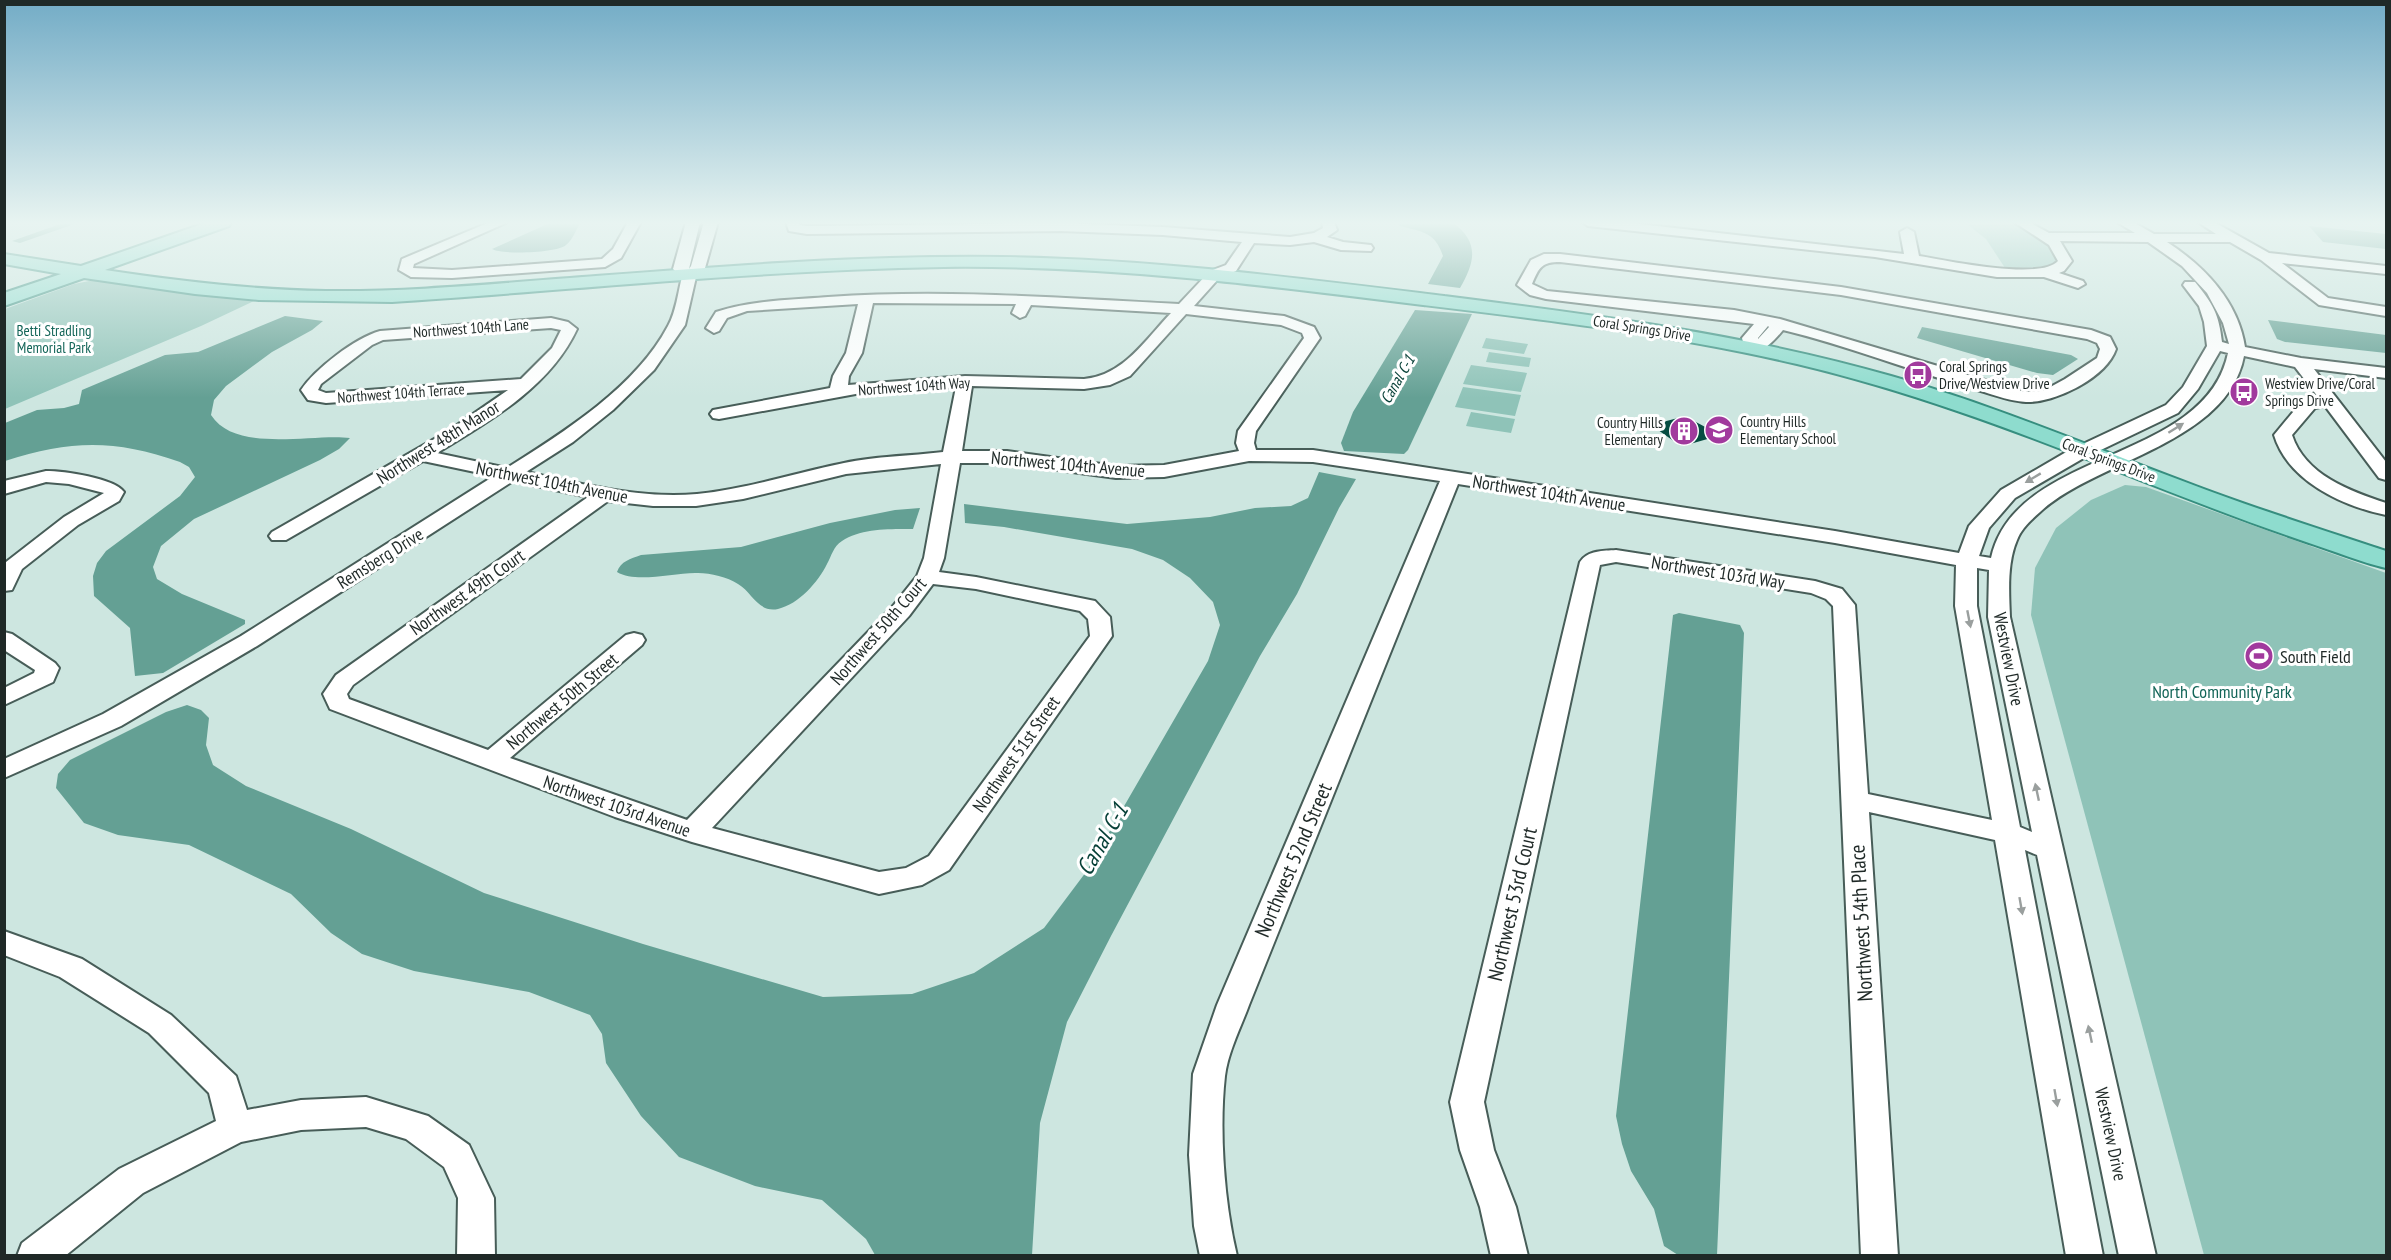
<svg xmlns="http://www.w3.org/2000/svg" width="2391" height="1260" font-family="'PT Sans Narrow',sans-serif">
<rect width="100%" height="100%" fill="#cde6e0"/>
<g fill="#8fc3b8">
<path d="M2018,224L2050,246L2058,256L2056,262L2037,271H2007L1986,239L1968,225Z"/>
<path d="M99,279L180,293L254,301L201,326L5,409V309L74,284Z"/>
<path d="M1486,338L1528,344L1524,354L1482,348Z"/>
<path d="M1489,352L1531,358L1529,367L1486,362Z"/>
<path d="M1471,365L1527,373L1521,392L1463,384Z"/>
<path d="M1463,387L1521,395L1515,416L1455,407Z"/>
<path d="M1471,412L1515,419L1511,433L1466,426Z"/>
<path d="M2125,485L2146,487L2386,573V1255H2204L2031,615L2035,568L2056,528L2091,500Z"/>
</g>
<g fill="#64a094">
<path d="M552,222H581C576,229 573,240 566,245C557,253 502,255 492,249Z"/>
<path d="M1398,222H1452C1480,242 1475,262 1460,288L1428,284L1443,256C1435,232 1423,232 1400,226Z"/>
<path d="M2309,226L2386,234V249L2323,242Z"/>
<path d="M1415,310L1472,314L1408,450L1404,454L1344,451L1341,443L1353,412Z"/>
<path d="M285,316L323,321L312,330L272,352L226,386L214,400L211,415C236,454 313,433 350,438L339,449L320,460L194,519L161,546L153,567L157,579L182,594L245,620V624L163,673L135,676L130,628L94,596L93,576L97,563L106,551L180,496L195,477L189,467L180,462C114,439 71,440 5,461V423L37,410L64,408L79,404L82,390L165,355L198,352Z"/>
<path d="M2268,320L2386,335V353L2285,342L2277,339Z"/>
<path d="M1922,327L2071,355L2078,359L2053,375L2037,373L1917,338Z"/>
<path d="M1319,472L1356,479L1339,508L1297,594L1260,656L1111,936L1067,1022L1040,1123L1032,1255H875L866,1239L822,1200L755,1186L679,1157L641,1116L606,1063L602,1034L590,1015L529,992L414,971L362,954L331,933L291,894L189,845L118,835L84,823L56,788L58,774L70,760L166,712L187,705L201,710L209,718L206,745L213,765L246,786L351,829L484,893L643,944L823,997L912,994L974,973L1044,928L1086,872L1208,661L1220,625L1213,602L1190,578L1163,560L1132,549L1004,527L965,523L964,504L1127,524L1210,517L1255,508L1291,506L1308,498Z"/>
<path d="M920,508L913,529C891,529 861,528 842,541C833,547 832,555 827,564C818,582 799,604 778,609C758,613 752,592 738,584C727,577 711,573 698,573C675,572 637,584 617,572C621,561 630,559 641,555L741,547L830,523L895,510Z"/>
<path d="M1679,613L1740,625L1744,633L1717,1255H1678L1664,1246L1654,1209L1631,1171L1622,1144L1616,1116L1673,615Z"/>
</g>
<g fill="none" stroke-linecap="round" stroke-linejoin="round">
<path fill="#64a094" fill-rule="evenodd" d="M66,222H80L20,243L12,241Z"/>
</g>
<path fill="#064d42" d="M1678,418L1692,420L1711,430V438L1690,444L1675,442L1651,425Z"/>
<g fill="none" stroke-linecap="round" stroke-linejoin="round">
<g stroke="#475d58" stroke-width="4">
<g id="minor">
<path d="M490,222H508L414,264L413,268L452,270L602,259L613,249L628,222H641L621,258L605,267L452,278L411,277L399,270L402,259Z"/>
<path d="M686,222H700L689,269L691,266L704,222H718L705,268L696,277L685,325L654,370L613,410L573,442L526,472C582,484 639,499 697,494C747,489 795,473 844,463C876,456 911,456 943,452L956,387L861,393L719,419L713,418L710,414L713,410L830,388L833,376L846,353L858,304L747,311L727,318L719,331L714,333L706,328L716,312C752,300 790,300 828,297C945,289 1062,298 1179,304L1210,271L1226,265L1242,242L1163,235L1061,231L807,234L789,231L786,222H798L800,225L807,226L1061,223L1163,227L1290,237L1314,233L1323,228L1322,222H1334L1337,230L1327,237L1343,242L1371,245L1373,248L1371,251L1341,250L1314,242L1290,245L1254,243L1236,271L1220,277L1194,306L1284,316L1314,327L1320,338L1256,431L1254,443L1256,450H1313L1835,531L1959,553L1969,526L2001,490L2068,451L2166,405L2183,387L2207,346L2204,322L2199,306L2183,285L2185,282H2195C2213,304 2219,314 2222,342L2229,344L2223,323L2207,293L2182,266L2148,242L2060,241L2072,261L2064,271L2059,273L2083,281L2085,284L2078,288L2044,277H1997L1875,257L1588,226L1582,222H1622L1904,254L1900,232L1907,228L1914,232L1919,256C1945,260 2040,281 2058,261L2049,245L2014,222H2029L2049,233H2135L2117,222H2133L2154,234H2216L2198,222H2214L2269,253L2386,266V274L2282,263L2328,298L2386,307V316L2319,305L2261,260L2230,242H2167C2204,266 2238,301 2245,347L2301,358L2386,368V378L2314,369L2386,462V480L2379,478L2325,406L2315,408L2292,435C2305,475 2350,491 2386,503V515C2342,506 2288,481 2274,435L2303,400L2318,397L2295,367L2244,356C2227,444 2096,460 2040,512C2031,520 2021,529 2017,540C2007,563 2009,592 2010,617L2156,1256H2119L2037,855L2025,850L2103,1256H2066L1995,840L1869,812L1898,1256H1861L1833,606L1826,599L1811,593L1616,562L1600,565L1484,1102L1494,1150L1516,1207L1528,1256H1491L1480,1207L1460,1150L1450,1102L1580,562C1588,550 1603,551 1616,550L1815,581L1842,589L1855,605L1868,794L1992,820L1955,606L1956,565L1835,543L1458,484L1249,1005C1241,1027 1228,1052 1225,1076C1219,1130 1224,1202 1237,1256H1200L1194,1226L1189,1155L1193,1074L1217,1005L1440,481L1313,462L1249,461L1164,477L1116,478L1007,463H960L944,558L939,572L976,577L1095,601L1110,617L1112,636L949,870L922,885L879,894L692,842L615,817L330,709L323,694L336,675L588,497L513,481L257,646L121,726L4,778V759L103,714L241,636L494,476L423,461L286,540H272L269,536L272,532L450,430L508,390L326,403L308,400L301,390C315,369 355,338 380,331L551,318L568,322L577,329C550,387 490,421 437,453L507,468C564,432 636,387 668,326C676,312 678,292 682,277L673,269ZM873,303L1016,304L1012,313L1020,318L1025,316L1031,305L1171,313C1146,339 1123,376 1084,379L965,376L848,385L849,376L862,353ZM1186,314L1281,325L1302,333L1304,338L1238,431L1236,443L1239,451L1164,465L1116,466L1007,451H962L972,386L1084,389L1110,385L1130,376ZM551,328L561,330L552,348L521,379L326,393L318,390L321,384L372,345L383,340ZM2220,351L2228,353C2205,464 2015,448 1991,558L1979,556L1989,528L2015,498L2082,459L2178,413L2198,389ZM941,464L924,558L917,576L893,606L687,820L510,758L642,645L645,640L642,635L634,633L626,635L488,750L349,699L347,694L353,685L608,501L653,506H696L743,499L846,474ZM1977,568L1989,570L1988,617L2032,832L2020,827L1977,606ZM933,584L976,589L1080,611L1088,619L1090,636L929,856L906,868L879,872L712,828L909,616Z"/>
<path d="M1544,254H1560L1841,287L2091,330L2110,337L2116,349C2106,378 2055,403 2026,402C2007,401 1986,392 1968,387C1906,369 1846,345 1783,330C1773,342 1762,355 1745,350L1742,338L1754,324L1546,299L1530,295L1517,285L1531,260ZM1560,262L1841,295L2087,339L2097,343L2100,349L2097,358L2065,379L2043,391L2025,392L1780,319L1734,310L1547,291L1532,284C1539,267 1542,262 1560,262ZM1768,326L1769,327L1758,339V338Z"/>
<path d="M46,471C64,471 114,478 124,492L119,501L78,525L22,569L12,590L4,591L6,562L64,517L104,493L69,484L46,482L4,494V481Z"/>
<path d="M4,632L12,634L55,663L59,668L53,682L4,705V688L34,673L35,670L4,650Z"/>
<path d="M4,931L82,959L171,1015L236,1076L247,1110L301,1100L366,1097L428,1116L469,1145L494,1198L495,1256H457L458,1198L444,1167L406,1139L366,1127L301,1130L241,1142L143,1193L65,1256H17L22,1243L119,1169L216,1121L209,1093L149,1033L60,977L4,955Z"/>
</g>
</g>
<g stroke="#368e7f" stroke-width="4">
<path id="major" d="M208,222H231L229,226L105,270C178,281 252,290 326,291C407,292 489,284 570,278C714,267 858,255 1002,257C1150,259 1297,278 1444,296C1594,315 1745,334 1891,376C1993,405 2089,446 2188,483C2253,508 2320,529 2386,551V568C2360,562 2334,551 2309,543C2244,521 2180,496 2117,471C2012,429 1907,390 1797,364C1674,335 1548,320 1423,305C1264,285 1104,265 944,267C759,270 576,290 392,302L259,300L195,294L84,278L4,306V293L61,274L4,264V254L81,266Z"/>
</g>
<use href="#minor" fill="#fff" fill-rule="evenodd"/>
<use href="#major" fill="#8edcce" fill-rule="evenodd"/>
</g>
<defs><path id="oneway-solid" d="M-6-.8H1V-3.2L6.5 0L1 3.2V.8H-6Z" transform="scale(1.5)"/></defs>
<g fill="#9a9f9e">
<use href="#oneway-solid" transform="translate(2176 428) rotate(-32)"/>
<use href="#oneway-solid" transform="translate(2033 478) rotate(149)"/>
<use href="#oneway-solid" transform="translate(1969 619) rotate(79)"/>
<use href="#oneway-solid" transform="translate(2037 792) rotate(-102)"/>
<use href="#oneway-solid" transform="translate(2021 906) rotate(80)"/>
<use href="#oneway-solid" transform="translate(2090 1034) rotate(-102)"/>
<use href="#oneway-solid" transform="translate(2056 1098) rotate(80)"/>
</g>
<linearGradient id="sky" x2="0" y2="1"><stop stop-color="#73acc6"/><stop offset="0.56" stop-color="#e8f4f1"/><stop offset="1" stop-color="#e8f4f1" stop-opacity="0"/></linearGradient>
<rect width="2391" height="398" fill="url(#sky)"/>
<defs>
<g id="bus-disc" transform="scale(1.5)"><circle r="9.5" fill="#a13a9d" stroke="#fff"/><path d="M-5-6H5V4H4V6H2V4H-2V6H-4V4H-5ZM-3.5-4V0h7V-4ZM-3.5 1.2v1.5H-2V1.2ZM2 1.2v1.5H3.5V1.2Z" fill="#fff"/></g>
<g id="school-disc" transform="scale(1.5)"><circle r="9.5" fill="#a13a9d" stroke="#fff"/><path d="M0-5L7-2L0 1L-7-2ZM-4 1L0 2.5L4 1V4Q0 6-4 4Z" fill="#fff"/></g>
<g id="building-disc" transform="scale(1.5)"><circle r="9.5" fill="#a13a9d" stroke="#fff"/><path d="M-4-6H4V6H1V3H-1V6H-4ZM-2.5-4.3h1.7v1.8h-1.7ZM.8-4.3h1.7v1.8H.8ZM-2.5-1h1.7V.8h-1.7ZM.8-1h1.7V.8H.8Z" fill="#fff"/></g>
<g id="stadium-disc" transform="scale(1.5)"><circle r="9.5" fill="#a13a9d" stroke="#fff"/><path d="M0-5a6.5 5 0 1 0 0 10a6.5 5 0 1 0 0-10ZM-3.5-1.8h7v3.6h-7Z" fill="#fff"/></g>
</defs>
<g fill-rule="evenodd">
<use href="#bus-disc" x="1918" y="375"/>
<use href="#bus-disc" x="2244" y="392"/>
<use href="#school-disc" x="1719" y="430"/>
<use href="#building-disc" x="1684" y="431"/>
<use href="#stadium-disc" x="2259" y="656"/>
</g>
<g text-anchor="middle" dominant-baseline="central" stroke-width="6" stroke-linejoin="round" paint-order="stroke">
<g font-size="15" fill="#1f2927" stroke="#fff">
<text transform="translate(471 328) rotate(-4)">Northwest 104th Lane</text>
<text transform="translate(1642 328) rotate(9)">Coral Springs Drive</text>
<text transform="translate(914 386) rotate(-4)">Northwest 104th Way</text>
<text transform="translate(401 393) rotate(-4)">Northwest 104th Terrace</text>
<text transform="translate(2109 460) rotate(21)">Coral Springs Drive</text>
</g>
<g font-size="15" fill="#136558" stroke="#fff">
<text x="54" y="330">Betti Stradling<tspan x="54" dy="17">Memorial Park</tspan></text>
</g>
<g font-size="15" fill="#1f2927" stroke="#fff" text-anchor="start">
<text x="1939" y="366">Coral Springs<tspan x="1939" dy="17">Drive/Westview Drive</tspan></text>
<text x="2265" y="383">Westview Drive/Coral<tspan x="2265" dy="17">Springs Drive</tspan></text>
<text x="1740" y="421">Country Hills<tspan x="1740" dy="17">Elementary School</tspan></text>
<text x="1663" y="422" text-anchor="end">Country Hills<tspan x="1663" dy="17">Elementary</tspan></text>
</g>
<g font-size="16" font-style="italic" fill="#053f36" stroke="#fff">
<text transform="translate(1397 379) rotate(-60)">Canal C-1</text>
</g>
<g font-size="18" fill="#1f2927" stroke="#fff">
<text transform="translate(438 442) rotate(-32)">Northwest 48th Manor</text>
<text transform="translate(1068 464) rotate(5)">Northwest 104th Avenue</text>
<text transform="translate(552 482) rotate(11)">Northwest 104th Avenue</text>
<text transform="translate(1549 493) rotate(9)">Northwest 104th Avenue</text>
<text transform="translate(380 558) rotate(-32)">Remsberg Drive</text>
<text transform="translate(1718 572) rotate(9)">Northwest 103rd Way</text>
<text transform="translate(467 592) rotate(-35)">Northwest 49th Court</text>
<text transform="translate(878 631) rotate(-49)">Northwest 50th Court</text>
<text transform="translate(2009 659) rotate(79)">Westview Drive</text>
<text transform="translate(562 701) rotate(-40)">Northwest 50th Street</text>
<text transform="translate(1016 754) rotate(-55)">Northwest 51st Street</text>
<text transform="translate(617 806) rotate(19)">Northwest 103rd Avenue</text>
<text transform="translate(2111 1134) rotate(78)">Westview Drive</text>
</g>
<g font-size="18" fill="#1f2927" stroke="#fff" text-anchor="start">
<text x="2280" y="656">South Field</text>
</g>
<g font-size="18" fill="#136558" stroke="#fff">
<text x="2222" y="691">North Community Park</text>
</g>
<g font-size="21" fill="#1f2927" stroke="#fff">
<text transform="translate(1293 860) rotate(-67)">Northwest 52nd Street</text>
<text transform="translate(1512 904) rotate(-77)">Northwest 53rd Court</text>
<text transform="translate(1861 923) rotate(-93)">Northwest 54th Place</text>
</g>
<g font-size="24" font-style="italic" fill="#053f36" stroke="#fff">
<text transform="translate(1102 839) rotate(-60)">Canal C-1</text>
</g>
</g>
<rect width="2391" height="1260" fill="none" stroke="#1f2927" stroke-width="12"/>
</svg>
